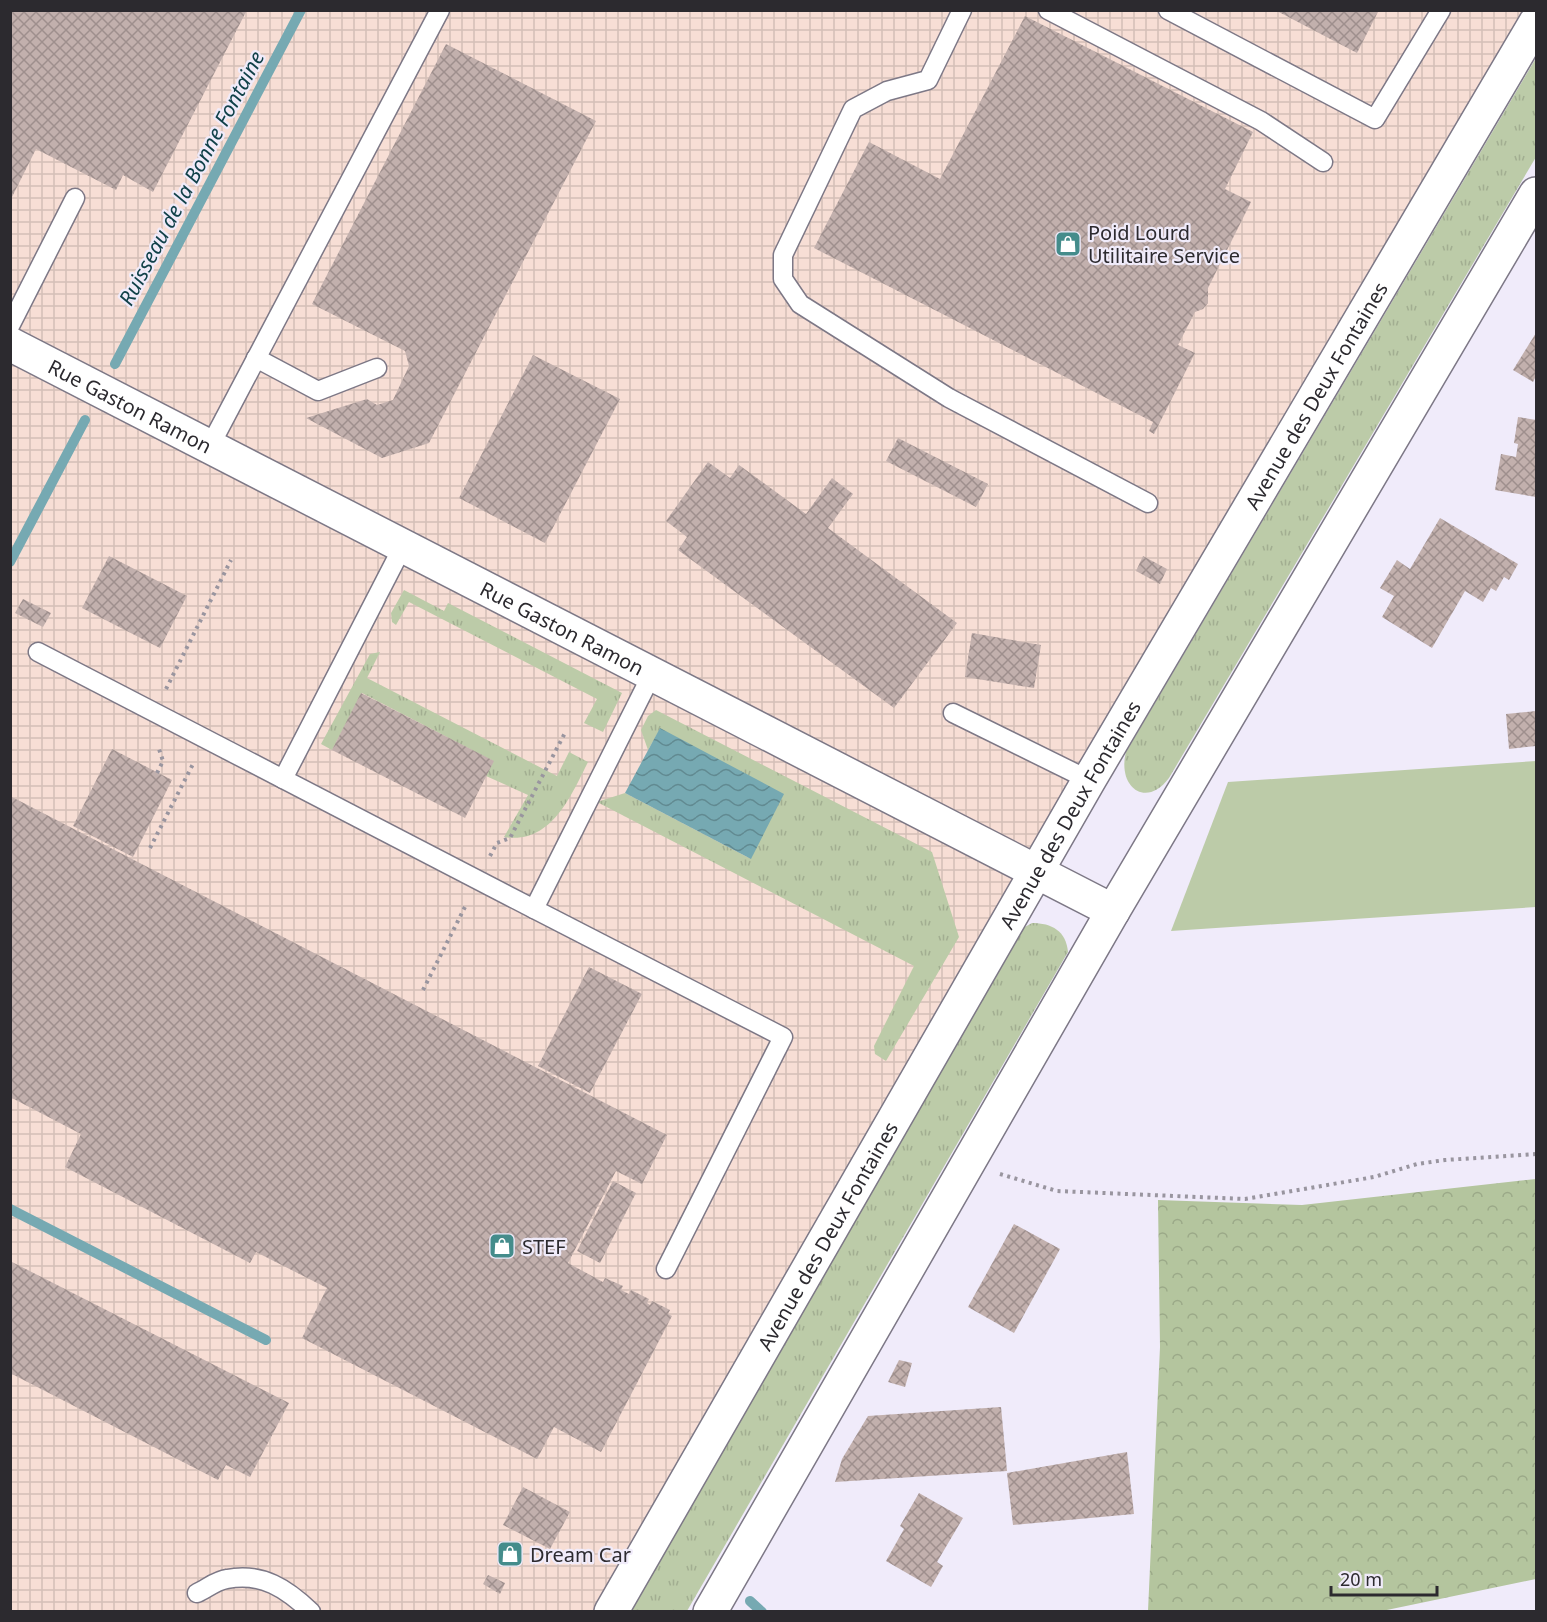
<svg xmlns="http://www.w3.org/2000/svg" width="1547" height="1622" font-family="'Noto Sans',sans-serif">
<defs>
<pattern id="industrial-grid" width="8" height="8" patternUnits="userSpaceOnUse" patternTransform="scale(1.5)"><rect width="8" height="8" fill="#f7ded5"/><path d="M0 4h8M4 0v8" fill="none" stroke="#d4bfb7"/></pattern>
<pattern id="grass-tufts" width="24" height="20" patternUnits="userSpaceOnUse" patternTransform="scale(1.5)"><rect width="24" height="20" fill="#bccba8"/><path d="M3 7l-1-3M5 7V3M7 7l1-3M15 17l-1-3M17 17v-4M19 17l1-3" fill="none" stroke="#a2ae91"/></pattern>
<pattern id="forest-crowns" width="20" height="18" patternUnits="userSpaceOnUse" patternTransform="scale(1.5)"><rect width="20" height="18" fill="#b4c59e"/><path d="M2 6a3 3 0 1 1 6 0M12 15a3 3 0 1 1 6 0" fill="none" stroke="#9ba988"/></pattern>
<pattern id="water-waves" width="16" height="10" patternUnits="userSpaceOnUse" patternTransform="scale(1.5)"><rect width="16" height="10" fill="#76a9b2"/><path d="M0 5q4-4 8 0t8 0" fill="none" stroke="#618a91"/></pattern>
<pattern id="building-cross-hatch" width="8" height="8" patternUnits="userSpaceOnUse" patternTransform="scale(1.5)"><rect width="8" height="8" fill="#c2b0ad"/><path d="M0 0l8 8M0 8l8-8" fill="none" stroke="#9e8f8d"/></pattern>
</defs>
<rect width="100%" height="100%" fill="#f0ebfa"/>
<path fill="url(#industrial-grid)" d="M11,11H1536L611,1611L11,1612Z"/>
<g fill="url(#grass-tufts)">
<path d="M1536,58V157L1169,778C1146,809 1117,787 1126,752Z"/>
<path d="M404,590L444,611L448,603L622,693L603,732L584,723L597,699L409,602L396,625L392,622L391,613Z"/>
<path d="M380,652L367,678L557,776L569,752L588,762C571,796 551,845 504,837L528,795L486,776L493,761L362,693L332,750L321,744L370,654Z"/>
<path d="M656,710L932,852L959,937L886,1061L875,1054L874,1046L914,966L597,802L625,793L751,859L660,729L648,750L641,730L648,716Z"/>
<path d="M1032,923C1052,923 1066,931 1068,952L687,1611L629,1612L1023,928Z"/>
</g>
<path fill="url(#forest-crowns)" d="M1536,1179V1579L1382,1611H1148L1160,1347L1158,1200L1302,1205Z"/>
<path fill="#bccba8" d="M1536,761V907L1171,931L1228,782Z"/>
<path fill="url(#water-waves)" d="M660,728L784,794L751,859L625,793Z"/>
<g fill="none" stroke-linecap="round" stroke-linejoin="round">
<g stroke="#76a9b2" stroke-width="10">
<path d="M115,364L301,10"/>
<path d="M10,562L85,420"/>
<path d="M10,1209L266,1340"/>
<path d="M750,1601L762,1612"/>
</g>
</g>
<g fill="url(#building-cross-hatch)">
<path d="M10,10H247L153,192L123,175L116,190L36,149L10,201Z"/>
<path d="M1275,10H1379L1357,53Z"/>
<path d="M1025,16L1253,132L1225,189L1251,202L1208,288V303L1203,309L1195,312L1178,345L1195,353L1154,434L1149,431L1153,422L814,248L869,142L940,179Z"/>
<path d="M446,44L596,121L429,443L382,458L306,418L367,399L377,405L393,400L409,366L405,351L312,304Z"/>
<path d="M1536,333V376L1533,382L1513,370Z"/>
<path d="M533,355L620,399L545,543L459,498Z"/>
<path d="M1518,417L1536,420V497L1495,490L1501,454L1516,457L1518,444L1514,443Z"/>
<path d="M898,438L988,484L976,507L886,461Z"/>
<path d="M708,462L730,478L739,465L806,514L832,478L853,494L828,528L957,623L894,708L678,550L687,537L666,521Z"/>
<path d="M1440,518L1518,564L1509,580L1504,577L1496,591L1491,588L1483,602L1465,591L1432,648L1382,617L1394,596L1380,588L1397,560L1410,569Z"/>
<path d="M109,556L187,596L160,648L82,608Z"/>
<path d="M1143,556L1167,569L1160,584L1136,571Z"/>
<path d="M23,599L51,613L43,627L15,613Z"/>
<path d="M972,633L1041,645L1034,688L965,677Z"/>
<path d="M361,693L494,761L465,818L332,750Z"/>
<path d="M1536,711V746L1509,749L1506,714Z"/>
<path d="M112,749L172,780L133,857L73,826Z"/>
<path d="M10,796L667,1135L642,1184L616,1171L568,1263L603,1282L605,1278L623,1286L621,1290L629,1294L631,1290L649,1299L647,1303L650,1305L652,1301L670,1310L668,1314L672,1316L601,1452L554,1427L537,1459L302,1338L327,1288L256,1252L250,1263L65,1167L81,1134L10,1097Z"/>
<path d="M589,967L642,994L590,1093L538,1066Z"/>
<path d="M613,1181L636,1193L600,1263L577,1251Z"/>
<path d="M1014,1224L1060,1249L1014,1333L968,1307Z"/>
<path d="M10,1261L289,1403L250,1477L226,1465L218,1480L10,1373Z"/>
<path d="M899,1360L912,1363L905,1387L888,1382Z"/>
<path d="M1001,1407L1007,1471L835,1482L842,1459L868,1416Z"/>
<path d="M1127,1452L1134,1514L1013,1525L1007,1473Z"/>
<path d="M523,1487L570,1512L550,1549L503,1525Z"/>
<path d="M919,1493L963,1518L937,1562L943,1566L931,1587L886,1561L904,1529L900,1526Z"/>
<path d="M488,1575L505,1583L500,1594L483,1584Z"/>
</g>
<g fill="none" stroke-linecap="round" stroke-linejoin="round">
<g stroke="#7d7886" stroke-width="21">
<g id="service">
<path d="M962,10L928,80L887,91L853,109L783,255V279L800,304L949,398L1148,503"/>
<path d="M1048,10L1261,121L1323,162"/>
<path d="M1168,10L1375,119L1441,10"/>
<path d="M10,326L75,198"/>
<path d="M256,358L318,391L377,368"/>
<path d="M210,446L440,10"/>
<path d="M38,652L534,909"/>
<path d="M652,674L534,909L783,1037L666,1269"/>
<path d="M953,713L1089,780"/>
<path d="M283,779L403,546"/>
<path d="M197,1593C206,1589 217,1580 227,1579C262,1572 287,1589 311,1612"/>
</g>
</g>
<g stroke="#7d7886" stroke-width="36">
<g id="minor">
<path id="s1" d="M10,344L1113,911"/>
</g>
</g>
<g stroke="#7d7886" stroke-width="36">
<g id="primary">
<path id="s2" d="M611,1612L1089,780L1536,22"/>
<path d="M710,1612L1113,911L1536,194"/>
</g>
</g>
<g stroke="#99959f" stroke-width="4" stroke-dasharray="3 4.5" stroke-linecap="butt">
<path d="M166,689L231,560"/>
<path d="M157,773L163,761L158,746"/>
<path d="M150,848L193,764"/>
<path d="M490,856L497,843L510,838L566,731"/>
<path d="M423,990L467,903"/>
<path d="M1000,1174L1057,1191L1245,1199L1374,1177L1417,1164L1445,1160L1536,1154"/>
</g>
<use href="#service" stroke="#fff" stroke-width="18"/>
<use href="#minor" stroke="#fff" stroke-width="33"/>
<use href="#primary" stroke="#fff" stroke-width="33"/>
</g>
<defs>
<g id="shop-square" transform="scale(1.35)"><rect x="-9" y="-9" width="18" height="18" rx="4" fill="#448c8b" stroke="#f0ebfa"/><path d="M-5-2.5h2.3a2.7 3.5 0 0 1 5.4 0H5L5.5 6h-11ZM-1.5-2.5h3a1.5 2.3 0 0 0-3 0Z" fill="#fff"/></g>
</defs>
<g fill-rule="evenodd">
<use href="#shop-square" x="1068" y="244"/>
<use href="#shop-square" x="502" y="1246"/>
<use href="#shop-square" x="510" y="1554"/>
</g>
<g text-anchor="middle" dominant-baseline="central" stroke-width="4.5" stroke-linejoin="round" paint-order="stroke">
<g font-size="20" fill="#2c2a2f" stroke="#f0ebfa" text-anchor="start">
<text x="1088" y="232">Poid Lourd<tspan x="1088" dy="23">Utilitaire Service</tspan></text>
<text x="522" y="1246">STEF</text>
<text x="530" y="1554">Dream Car</text>
</g>
<g font-size="20" fill="#2c2a2f" stroke="#f0ebfa">
<text stroke="none"><textPath href="#s2" startOffset="1406">Avenue des Deux Fontaines</textPath></text>
<text stroke="none"><textPath href="#s1" startOffset="135">Rue Gaston Ramon</textPath></text>
<text stroke="none"><textPath href="#s1" startOffset="621">Rue Gaston Ramon</textPath></text>
<text stroke="none"><textPath href="#s2" startOffset="920">Avenue des Deux Fontaines</textPath></text>
<text stroke="none"><textPath href="#s2" startOffset="434">Avenue des Deux Fontaines</textPath></text>
</g>
<g font-size="21" font-style="italic" fill="#114149" stroke="#f0ebfa">
<text transform="translate(191 178) rotate(-62)">Ruisseau de la Bonne Fontaine</text>
</g>
</g>
<rect width="1547" height="1622" fill="none" stroke="#2c2a2f" stroke-width="24"/>
<path d="M1331 1586v9h106v-9" fill="none" stroke="#2c2a2f" stroke-width="3"/>
<text x="1340" y="1586" font-size="18" fill="#2c2a2f" stroke="#f0ebfa" stroke-width="4.5" paint-order="stroke">20 m</text>
</svg>
